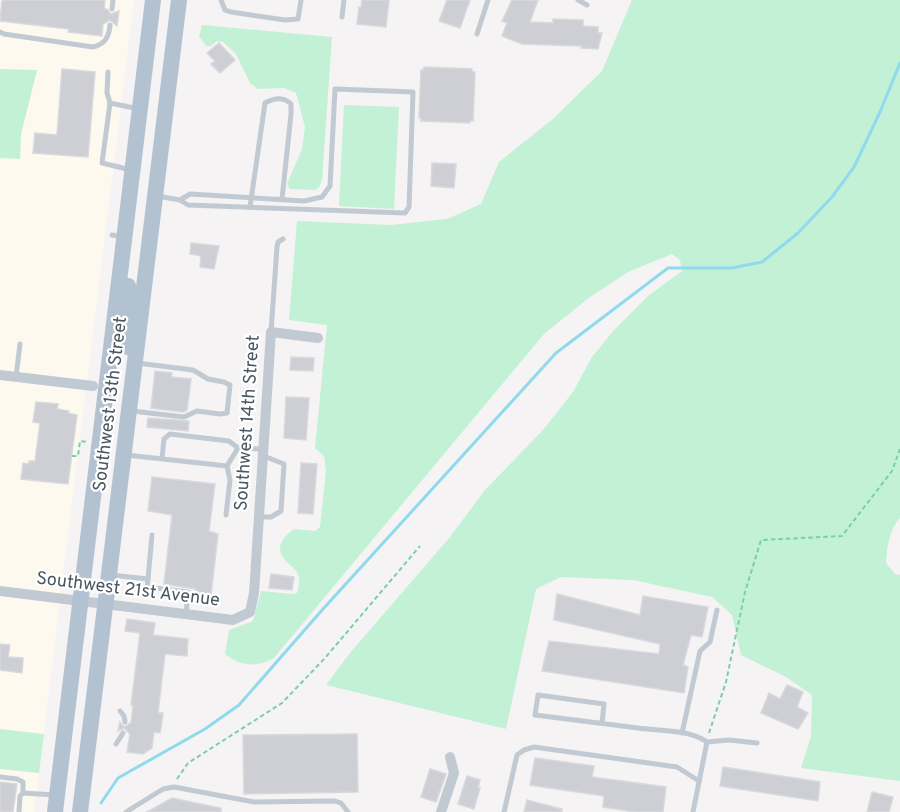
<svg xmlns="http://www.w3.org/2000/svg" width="900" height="812" font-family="Overpass,sans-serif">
<rect width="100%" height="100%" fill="#f5f3f3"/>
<path fill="#fdf9ef" d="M0,0H134L34,812H0V158L20,159L21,134L37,71L0,69Z"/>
<g fill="#c3f1d5">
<path d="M632,0H900V518C889,529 887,548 886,563L895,574L900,575V781L801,768L811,736L812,695L786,677L741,655L732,615L712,597L633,580L561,577L536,589L506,729L326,685L350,653L450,537L485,490L543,430L573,392L592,357L614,330L648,296L682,271L680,260L672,254L628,272L590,297L544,334L274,658C257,668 240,666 225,654L229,630L253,621L261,591L292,594L297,593C299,586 300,581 298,574C295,568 289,565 285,560C274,548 283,537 294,529L315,531L320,527L326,471L324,456L315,448L327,325L289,320L297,221L391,225L447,219L481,204L499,162L554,118L602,71Z"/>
<path d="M202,25L332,37L322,180L319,187L315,190L290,189L287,184L302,149L305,127L296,93L284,88L258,89L250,83L236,54L223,42L217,41L211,46H206L199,36Z"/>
<path d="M0,69L37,70L21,134L20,159L0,158Z"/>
<path d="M344,105L399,107L394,209L339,206Z"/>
<path d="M0,729L44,734L39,773L0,769Z"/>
</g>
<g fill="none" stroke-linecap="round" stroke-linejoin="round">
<path stroke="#90daee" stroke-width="3" d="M101,803L118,778L205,729L239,705L323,609L556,353L668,268H732L762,262L798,233L832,197L854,167L880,112L900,63"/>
</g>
<g fill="#cdcfd5" stroke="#d7d9de" stroke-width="1.5">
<path d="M2,0H105L104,9H107L111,14L119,11L117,26L110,20L103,24L102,36L68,32L69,29L0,21Z"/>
<path d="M362,0H389L386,27L357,24L359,7L361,8Z"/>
<path d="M447,0H470L460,28L439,21Z"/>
<path d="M512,0H538L530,22L553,23V19L583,20V26L598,27V33H602L598,49L581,48V46L522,44L502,36L507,23L502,21Z"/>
<path d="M219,43L235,60L220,73L211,64L215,61L207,53Z"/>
<path d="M424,67L472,69V72H475L473,121L470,120V123L421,121V118H419L421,70H424Z"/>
<path d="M62,69L95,72L88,157L33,153L35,133L57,135Z"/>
<path d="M432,163L456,164L454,188L431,186Z"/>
<path d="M191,243L219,246L214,269L200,267L201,256L190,254Z"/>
<path d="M291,357L314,358L313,371L290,370Z"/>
<path d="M155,371L172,373L171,377L191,379L187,410L183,412L151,408Z"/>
<path d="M286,397L309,398L306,440L284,438Z"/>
<path d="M36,402L58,404L57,409L69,411L68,413L77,415L68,484L21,479L23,463L29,464V461H35L40,423L33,422Z"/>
<path d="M148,418L189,421L188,431L147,427Z"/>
<path d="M301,463L317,464L313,514L298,513Z"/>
<path d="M152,477L215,484L209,531L218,534L210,604L195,602L196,589L164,584L172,515L148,511Z"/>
<path d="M271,574L294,577L292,590L269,588Z"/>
<path d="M557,594L640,615L643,596L708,607L702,637L691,635L683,665L688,667L684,693L542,671L549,641L659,654L660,644L554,620Z"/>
<path d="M127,619L155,623L153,635L188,639L187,656L165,654L158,713H163L161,728L160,733L154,732L152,748L143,754L127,752L130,734L124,728L118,731L120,722L124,727L131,723L133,706L131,705L140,633L125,631Z"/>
<path d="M0,644L10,645L8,657L23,658L22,673L0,670Z"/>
<path d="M787,685L803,692L797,707L808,713L798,729L761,713L769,693L780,699Z"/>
<path d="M357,734L358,792L244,794L243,735Z"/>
<path d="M535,758L594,766L592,777L666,787L663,812H635L603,807L604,796L530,785Z"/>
<path d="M723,767L820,782L818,801L720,786Z"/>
<path d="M430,769L446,774L436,802L421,797Z"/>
<path d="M467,776L480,780L478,788H480L474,809L458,804Z"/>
<path d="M0,782L17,784L13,812H0Z"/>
<path d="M872,792L893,797L889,812H867Z"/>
<path d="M172,798L221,808V812H147Z"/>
<path d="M527,800L562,809V812H524Z"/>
</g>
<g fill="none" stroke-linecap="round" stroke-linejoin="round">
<g stroke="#7ad0a6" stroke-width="2" stroke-dasharray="4.5 3" stroke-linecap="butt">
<path d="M72,456H78L80,441L87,442"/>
<path d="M709,733L726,682L745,592L761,540L842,536L892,471L900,449"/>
<path d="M177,779L188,763L282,703L325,658L420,546"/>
</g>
<g stroke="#c1cad2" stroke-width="5">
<path d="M221,0L225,10L231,12L285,20L298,19L301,0"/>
<path d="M578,0L587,5"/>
<path d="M112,9L113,0"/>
<path d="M342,17L344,0"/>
<path d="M0,32L4,34L93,47C105,44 109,37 110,25"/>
<path d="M477,34L488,0"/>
<path d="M108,72L107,93L110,103L139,109"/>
<path d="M110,103L102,163L131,170"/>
<path d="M157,196L180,200L188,205L405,213L409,207L413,92L335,89L330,186L322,197L304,201L190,194L180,200"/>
<path d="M250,207L265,103C274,98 283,96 291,104V114L282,199"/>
<path d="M112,235L123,237"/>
<path d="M271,332L277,247L278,242L283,239"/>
<path d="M16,377L20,344"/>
<path d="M132,411L184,417L197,411L220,414L227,413L230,385L224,382L208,379L193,370L137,363"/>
<path d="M126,455L227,466L238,448L262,449"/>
<path d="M162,458L164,439L170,434L229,441L238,448"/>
<path d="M226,515L230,480L227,466"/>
<path d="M258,517H271L281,511L284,464L264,456"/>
<path d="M111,575L148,579L152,535"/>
<path d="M148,579L147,587L188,592L186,614"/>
<path d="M120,711L124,716L125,722"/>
<path d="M602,723L604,704L538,695L535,715C569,719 604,724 638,728C659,731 689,729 707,742L729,740L757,743"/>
<path d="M682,733L700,651L710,642L717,610"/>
<path d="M116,744L123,733"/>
<path d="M0,777L17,779L23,782V793"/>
<path d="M19,812L20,796L23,793L55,795"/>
<path d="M126,812L163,789L174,787L254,802L335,801L341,803L348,812"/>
<path d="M504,812L517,755L524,750L534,747L677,767L699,781"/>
<path d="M693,812L707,742"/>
</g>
<g stroke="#c1cad2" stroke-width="10">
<path d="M0,375L93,386"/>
<path d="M0,591L233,620L250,612L254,593L271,332L318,338"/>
<path d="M441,812L454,773L450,757"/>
</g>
<g stroke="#b3c2d1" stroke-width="16">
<path d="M128,347V286"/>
<path d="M55,812L153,0"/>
<path d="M80,812L179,0"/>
</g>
</g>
<g text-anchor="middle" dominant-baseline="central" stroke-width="4.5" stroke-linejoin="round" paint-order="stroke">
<g font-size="18" fill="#4a5661" stroke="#fff">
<text transform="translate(111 404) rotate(-83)">Southwest 13th Street</text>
<text transform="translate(248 423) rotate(-86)">Southwest 14th Street</text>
<text transform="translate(128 590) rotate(7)">Southwest 21st Avenue</text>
</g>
</g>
</svg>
